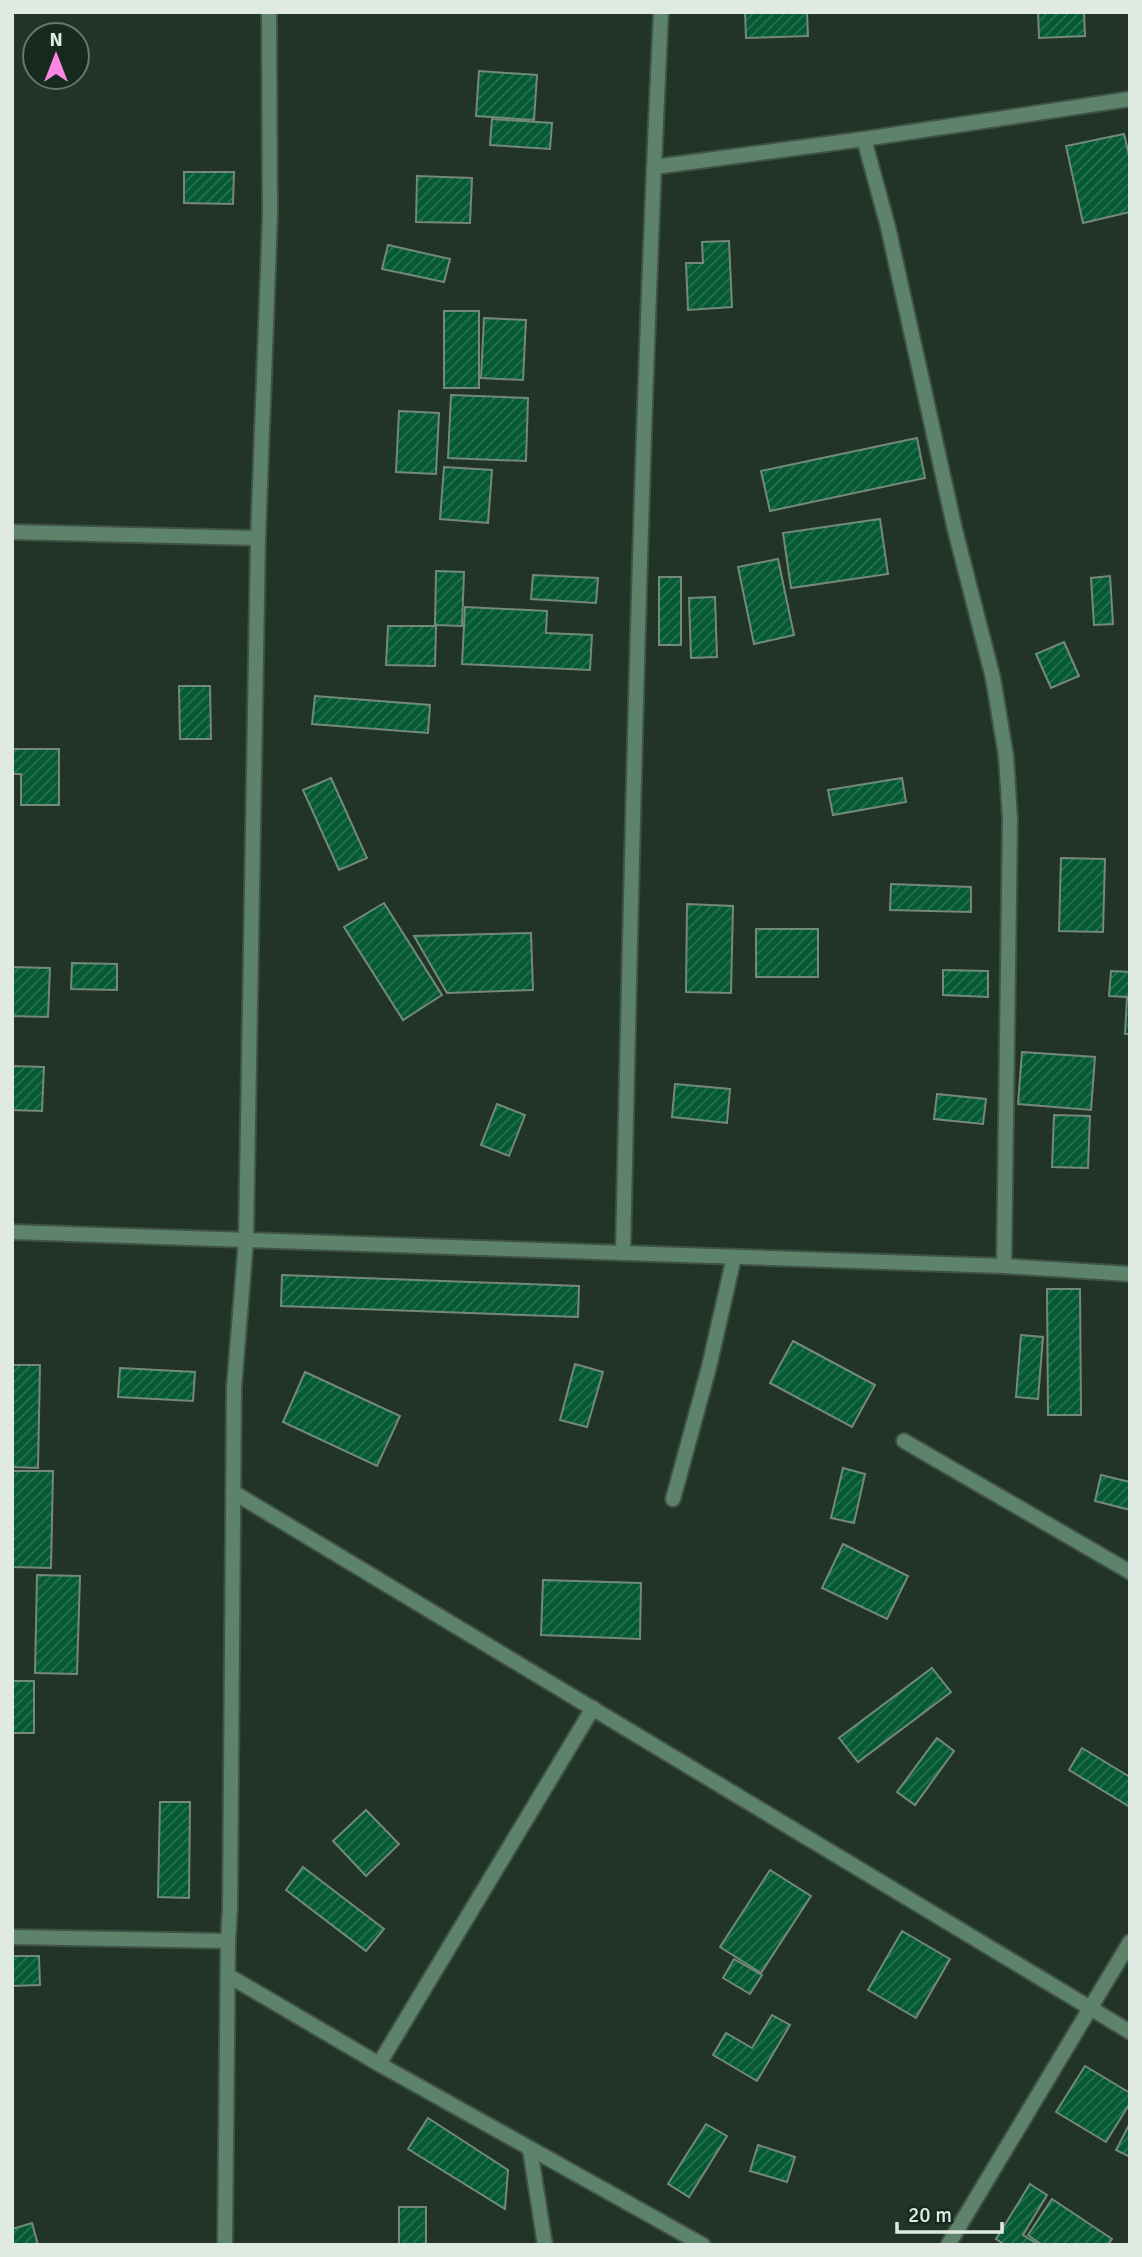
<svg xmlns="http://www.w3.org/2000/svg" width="1142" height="2257" font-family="Signika,sans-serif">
<defs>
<pattern id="building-hatch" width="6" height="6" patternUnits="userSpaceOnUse" patternTransform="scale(1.75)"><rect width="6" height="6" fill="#055a33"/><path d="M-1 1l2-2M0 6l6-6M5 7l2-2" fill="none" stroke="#297250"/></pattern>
</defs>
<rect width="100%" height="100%" fill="#223428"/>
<g fill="url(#building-hatch)" stroke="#74897b" stroke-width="2">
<path d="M745,12H807L808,36L746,38Z"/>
<path d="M1038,12H1084L1085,36L1039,38Z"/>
<path d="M479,71L537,75L534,120L476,116Z"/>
<path d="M492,119L552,123L550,149L490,145Z"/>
<path d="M1124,134L1130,159V212L1083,223L1066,146Z"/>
<path d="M184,172H234L233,204L184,203Z"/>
<path d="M417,176L472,178L470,223L416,222Z"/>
<path d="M729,241L732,307L688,310L686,263H703L702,242Z"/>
<path d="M388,245L450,259L444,282L382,269Z"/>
<rect x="444" y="311" width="35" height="77"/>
<path d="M484,318L526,320L523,380L481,378Z"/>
<path d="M451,395L528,398L526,461L448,458Z"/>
<path d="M399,411L439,413L436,474L396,472Z"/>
<path d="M917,438L925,478L770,511L761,471Z"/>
<path d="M444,467L492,470L488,523L440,519Z"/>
<path d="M880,519L888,574L791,588L783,533Z"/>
<path d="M778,559L794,635L754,644L738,567Z"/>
<path d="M436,571L464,572L462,626L435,625Z"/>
<path d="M533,575L598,578L596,603L531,599Z"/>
<path d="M1110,576L1113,624L1094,625L1091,578Z"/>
<rect x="659" y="577" width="22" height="68"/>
<path d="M715,597L717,657L691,658L689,598Z"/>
<path d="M465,607L547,611L546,633L592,635L590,670L462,664Z"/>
<path d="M388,626H436L435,666L386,665Z"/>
<path d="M1064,642L1079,676L1051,688L1036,654Z"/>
<path d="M179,686H210L211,739H180Z"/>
<path d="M315,696L430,705L428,733L312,724Z"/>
<path d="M12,749H59V805H21V774H12Z"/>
<path d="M331,778L367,858L339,870L303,790Z"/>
<path d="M902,778L906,802L833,815L828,790Z"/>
<path d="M1061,858L1105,859L1103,932L1059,931Z"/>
<path d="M891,884L971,887V912L890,910Z"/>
<path d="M384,903L442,995L403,1020L344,927Z"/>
<path d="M687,904L733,906L731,993L686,992Z"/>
<rect x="756" y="929" width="62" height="48"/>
<path d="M531,933L533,990L447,993L414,936Z"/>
<path d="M72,963L117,964V990L71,989Z"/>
<path d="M12,967L50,968L48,1017L12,1016Z"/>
<path d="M943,970L988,971V997L943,995Z"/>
<path d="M1111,971L1130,972V1034H1125L1127,997L1109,996Z"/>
<path d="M1022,1052L1095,1057L1091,1110L1018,1104Z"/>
<path d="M12,1066L44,1067L42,1111L12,1110Z"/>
<path d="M675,1084L730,1089L727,1123L672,1117Z"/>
<path d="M937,1094L986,1099L983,1124L934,1119Z"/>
<path d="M497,1104L525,1115L509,1156L481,1145Z"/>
<path d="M1054,1115L1090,1116L1088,1168L1052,1167Z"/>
<path d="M282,1275L579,1286L578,1317L281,1306Z"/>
<path d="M1047,1289H1080L1081,1415H1048Z"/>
<path d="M1021,1335L1043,1337L1038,1399L1016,1397Z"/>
<path d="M793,1341L875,1385L852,1427L770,1383Z"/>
<path d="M575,1364L603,1372L587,1427L560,1420Z"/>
<path d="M12,1365H40L38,1468L12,1467Z"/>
<path d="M120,1368L195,1372L193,1401L118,1397Z"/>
<path d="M305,1372L400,1416L377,1466L283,1422Z"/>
<path d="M843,1468L865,1474L854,1523L831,1518Z"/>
<path d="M12,1471H53L51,1568L12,1567Z"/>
<path d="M1101,1475L1130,1482V1510L1095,1501Z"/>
<path d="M843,1544L908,1576L887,1619L822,1588Z"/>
<path d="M37,1575L80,1576L77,1674L35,1673Z"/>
<path d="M543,1580L641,1583L640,1639L541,1635Z"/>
<path d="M932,1668L951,1692L858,1762L839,1738Z"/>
<rect x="12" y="1681" width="22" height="52"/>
<path d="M937,1738L954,1751L915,1805L897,1792Z"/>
<path d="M1082,1748L1130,1777V1807L1069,1770Z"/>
<path d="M160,1802H190L189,1898L158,1897Z"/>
<path d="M366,1810L399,1844L366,1876L333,1841Z"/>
<path d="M303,1867L384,1929L366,1951L286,1890Z"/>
<path d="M770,1870L811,1896L761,1973L720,1947Z"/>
<path d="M902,1931L950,1959L916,2018L868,1990Z"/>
<path d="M12,1956H39L40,1985L12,1986Z"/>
<path d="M734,1959L762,1975L750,1994L723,1978Z"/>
<path d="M772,2015L790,2025L757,2081L713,2055L726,2033L752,2048Z"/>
<path d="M1085,2066L1130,2093V2103L1106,2142L1056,2112Z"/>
<path d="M428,2118L508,2170L505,2209L408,2149Z"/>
<path d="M1130,2123V2157L1116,2150Z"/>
<path d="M706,2124L727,2136L689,2197L668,2184Z"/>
<path d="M758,2145L795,2157L787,2182L750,2171Z"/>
<path d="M1030,2184L1047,2195L1023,2235L1039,2245H1005L996,2239Z"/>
<path d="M1052,2199L1112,2239L1108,2245H1042L1028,2235Z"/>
<rect x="399" y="2207" width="27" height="38"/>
<path d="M32,2223L38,2245H13L12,2229Z"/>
</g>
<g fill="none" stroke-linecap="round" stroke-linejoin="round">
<g stroke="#405146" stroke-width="18">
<path id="lane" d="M673,1499L709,1367L734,1257"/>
</g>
<g stroke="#405146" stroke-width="18">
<g id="street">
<path d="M864,139L888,227L955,530L993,678L1006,756L1010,819L1004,1266"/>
<path d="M654,167L864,139L1130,99"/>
<path d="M12,532L258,538"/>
<path d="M12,1232L1004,1266L1130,1274"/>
<path d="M623,1253C632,839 641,426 661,12"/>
<path d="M904,1441L1130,1572"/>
<path d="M233,1492L1130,2032"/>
<path d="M12,1937L228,1941"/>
<path d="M229,1976L379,2064L703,2245"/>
<path d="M379,2064L593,1708"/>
<path d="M530,2149L545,2245"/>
<path d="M225,2245L228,1941L230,1908L234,1388L246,1240L258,538L270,216L269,12"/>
<path d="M948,2245L1130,1942"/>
</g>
</g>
<use href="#lane" stroke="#5e836b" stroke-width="14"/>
<use href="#street" stroke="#5e836b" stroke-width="14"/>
</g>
<rect width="1142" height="2257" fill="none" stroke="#deeae2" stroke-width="28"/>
<g transform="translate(56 56)"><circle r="33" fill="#182a1f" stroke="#67776d" stroke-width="2"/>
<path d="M0-5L12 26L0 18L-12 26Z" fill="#fc86e3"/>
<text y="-10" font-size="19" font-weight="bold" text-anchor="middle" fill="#deeae2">N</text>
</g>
<path d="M897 2222v10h105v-10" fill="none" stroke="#deeae2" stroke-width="3.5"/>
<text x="908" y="2222" font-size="21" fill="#deeae2" stroke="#182a1f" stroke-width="5" paint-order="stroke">20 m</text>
</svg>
